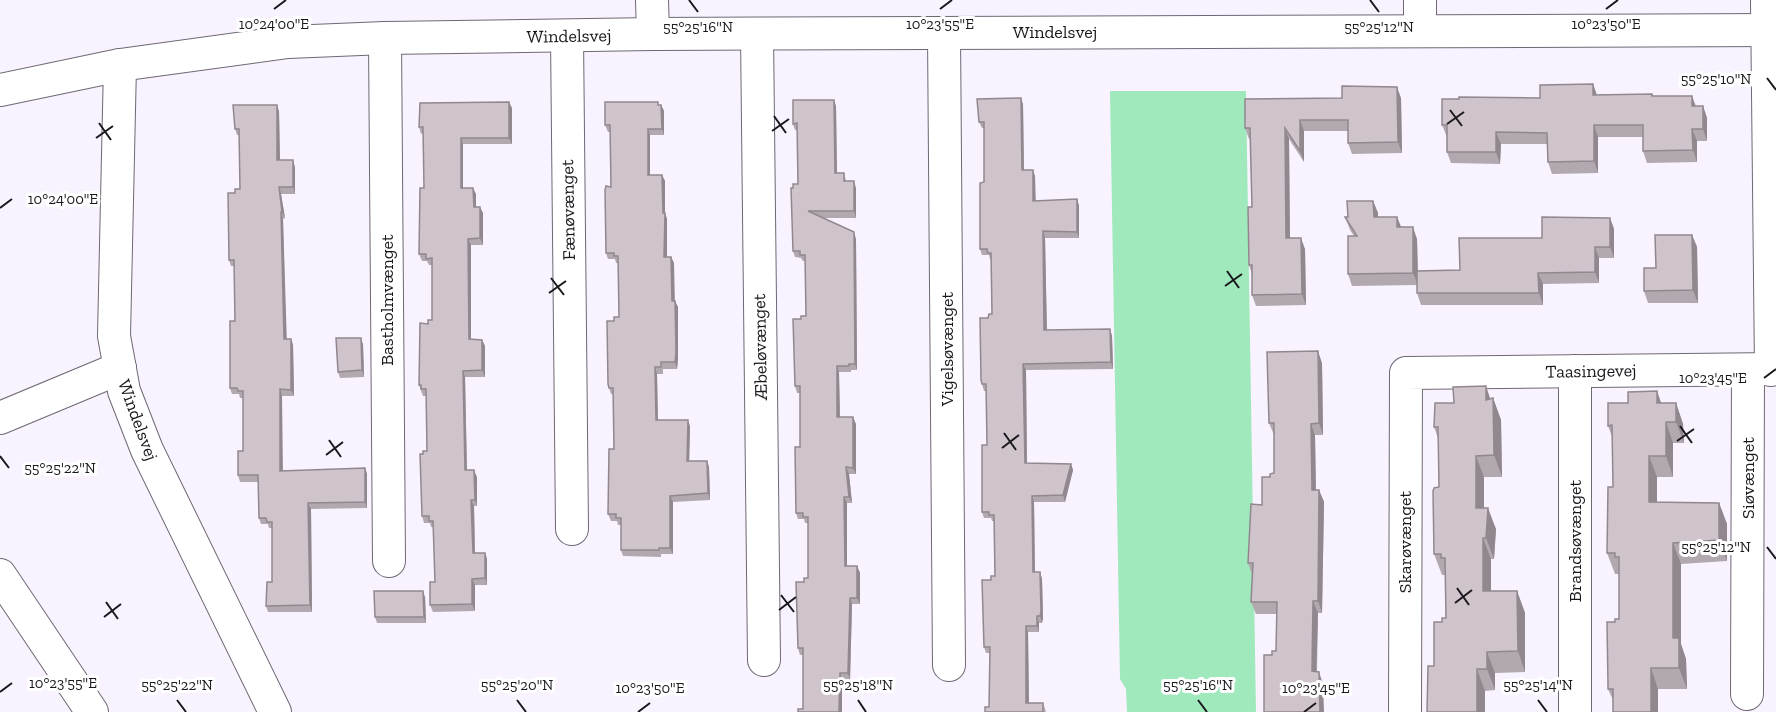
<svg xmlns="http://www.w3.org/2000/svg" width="1776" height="712" font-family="'Zilla Slab',serif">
<rect width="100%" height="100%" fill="#f8f3fe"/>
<path fill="#9fe9bd" d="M1110,91H1246L1256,712H1127L1126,689L1120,679Z"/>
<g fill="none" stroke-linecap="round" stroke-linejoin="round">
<g stroke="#6e6873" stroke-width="34">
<g id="minor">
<path d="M652,0L653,34"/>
<path d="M1420,0V30"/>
<path d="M1767,0L1771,370"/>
<path d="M944,33L949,665"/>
<path d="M757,34L764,660"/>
<path d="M567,36L572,529"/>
<path d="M385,38L389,561"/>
<path d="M120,65L114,336L124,391L147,450L275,712"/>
<path d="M0,90L120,65L288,42L385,38L653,34L1776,30"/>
<path d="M0,418L120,368"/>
<path d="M0,575L92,712"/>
<path d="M1747,694L1748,370"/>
<path d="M1575,710V371"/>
<path d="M1405,712L1406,373L1776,369"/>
</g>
</g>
<use href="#minor" stroke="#fff" stroke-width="32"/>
</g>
<g fill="#b2a8af">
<path d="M1593,84L1597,95L1652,94L1653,96H1692L1696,106H1703L1707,118V141H1697V162L1647,163L1643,151V137H1598V173L1552,174L1548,162L1547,144H1501L1500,164L1451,163L1447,152V137L1442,125Z"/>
<path d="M1342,98H1401L1402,153L1352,154L1348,143V131H1304V162L1289,139L1290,238L1305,249L1306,305L1256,306L1252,295V274L1249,265L1252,207L1250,139H1249L1245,128Z"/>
<path d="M1023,104L1024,170L1035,176V201L1077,199L1079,206V238H1045L1047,330L1110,329L1112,336L1113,369L1026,370L1027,463L1071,464L1073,470L1065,502H1034L1035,572H1040L1042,579L1043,618L1042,623H1039V632H1028L1029,703H1043L1046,712H985L989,707L990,653H986L984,647L991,580L995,576L994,521H992L991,518H984L982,512L987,445L986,391H984L982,384L988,318L992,314L991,259H990L989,255H982L980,249L984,182V128H982L979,122Z"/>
<path d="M659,105H661L664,111V135H650V175H662L665,181V213L667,219V257H671L674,263V301L678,307V359L677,369H663V374H657L658,420L690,426L689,461H707L709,467L710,500L673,502V554H661V557L623,556L621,550V525H618L617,521H611L608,514L614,449L613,394H611L609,388L614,321L619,317V263H616L615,259H608L606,253L611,187L610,132H608L605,125Z"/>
<path d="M836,106L837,173H844L846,181L856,188V218H822L856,239L857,370H851V372H839L840,417L856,424V474H849L852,503H847V566H857L860,573V604H852L850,680H842L803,709V655H800L798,648L804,582L808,578V523H805L804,519H798L796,513L800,447V393H797L795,386L801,319L806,316L805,261H803L801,258L795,257L793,251V188L798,184L797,130H795L793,124Z"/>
<path d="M512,108V144H463V188L476,194V207L483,213V245H471V339L482,340L485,346V377H465L467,470L477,477V506H474L475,553H485L487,559V585H475V611L433,612L430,605L435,582L433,527H431L430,523H424L422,516L423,454L427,451L426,396H423L419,385L428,324L432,320V265H429L427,261H422L419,254L424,188L423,133L421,134L419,127Z"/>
<path d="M279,111L280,160L295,167V194H281L285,218L283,219L286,339H291L293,345L294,396H282V471L365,468L367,474V508L311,509L312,612H268L266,606L272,582V528H269L268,524H261L259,518L258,482H240L238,475L243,451V398H240L239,394H232L230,388L235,321L234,266H231L229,260L235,193L240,189L239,135H237L235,129Z"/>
<path d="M1373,201L1378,213V217L1401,227L1417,239L1418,271L1460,270L1542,238L1610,218L1614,229V258H1599V283L1543,284V305H1421L1417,293V285L1352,286L1348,274L1354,236L1350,230L1345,217H1348Z"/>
<path d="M1692,235L1697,247L1698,303H1648L1644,291L1656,268Z"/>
<path d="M363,344L364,377L340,378L338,372Z"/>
<path d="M1322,363L1323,435H1315L1316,490H1319L1324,502L1322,613H1318L1317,672L1323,684L1272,655L1276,651L1277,614H1256L1251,602L1252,574L1248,563L1270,477L1274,473V435L1269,423Z"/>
<path d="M1657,391L1661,403H1676L1683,424L1684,443H1673V477H1657V502L1719,503L1727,524V561L1681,564V644L1686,659L1687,689H1658V712H1613V700L1608,689L1615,622L1619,619V574H1615L1607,553L1613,487V439L1608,426L1628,403Z"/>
<path d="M1493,398L1501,420L1502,477H1484V508L1496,529L1494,559H1491V591H1517L1525,613V672L1495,673V690L1485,691L1434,666L1442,622L1446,618V575H1442L1434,554L1439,487V441L1434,427L1454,403Z"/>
<path d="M425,597L426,623H377L375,617Z"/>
</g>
<g fill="#91888f">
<path d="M1593,84L1597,96L1593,95Z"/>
<path d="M1397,87L1401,98L1402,153L1398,142Z"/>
<path d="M1692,96L1696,108L1692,106Z"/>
<path d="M1021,98L1023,104L1024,177L1022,170Z"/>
<path d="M834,100L836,106L837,180L835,173Z"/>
<path d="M509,102L512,108V144L509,138Z"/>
<path d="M277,105L279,111L280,167L277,160Z"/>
<path d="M661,105L664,111V135L662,129Z"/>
<path d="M1703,106L1707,118V141L1703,129Z"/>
<path d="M1300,120L1304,131V162L1300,151Z"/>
<path d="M1594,125L1598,137V173L1594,161Z"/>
<path d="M1285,128L1289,139L1290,250L1286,238Z"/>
<path d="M648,129L650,135V181L648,175Z"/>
<path d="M1692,129L1697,141V162L1693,150Z"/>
<path d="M1496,132L1501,144L1500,164L1496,152Z"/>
<path d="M461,138L463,144V194L461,188Z"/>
<path d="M293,160L295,167V194L293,187Z"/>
<path d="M1033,170L1035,176L1036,207L1033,201Z"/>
<path d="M662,175L665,181V214V213L667,219V263L664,257Z"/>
<path d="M854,181L856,188V218L854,211Z"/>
<path d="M279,187L281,194L285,218L282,212Z"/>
<path d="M473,188L476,194V213L474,207Z"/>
<path d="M1077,199L1079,206V238L1077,232Z"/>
<path d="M1373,201L1378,213V229L1374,217Z"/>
<path d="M480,207L483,213V245L480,238Z"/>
<path d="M281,212L283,219L287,346L284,339Z"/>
<path d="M1397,217L1402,229L1397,227Z"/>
<path d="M1610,218L1614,229V258L1610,247Z"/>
<path d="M1413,227L1417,239L1418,285L1413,273Z"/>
<path d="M1043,231L1045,238L1047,337L1044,330Z"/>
<path d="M854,232L856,239L857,370L855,364Z"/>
<path d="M1692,235L1697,247L1698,303L1693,290Z"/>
<path d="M1301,238L1305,249L1306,305L1302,294Z"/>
<path d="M468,239L471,245V346L469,339Z"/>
<path d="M1595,247L1599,258V283L1595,272Z"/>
<path d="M671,257L674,263L675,307L672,301Z"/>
<path d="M1538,273L1543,284V305L1539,293Z"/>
<path d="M675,301L678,307V359L677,369L675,362Z"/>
<path d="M1110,329L1112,336L1113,369L1111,362Z"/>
<path d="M361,338L363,344L364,377L362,370Z"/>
<path d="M291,339L293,345L294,396L291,390Z"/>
<path d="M482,340L485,346V377L482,370Z"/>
<path d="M1318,351L1322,363L1323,435L1319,423Z"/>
<path d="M1023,364L1026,370L1027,470L1025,463Z"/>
<path d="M837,366L839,372L840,424L837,417Z"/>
<path d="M655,367L657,374L658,427L656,420Z"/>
<path d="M463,371L465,377L467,476L465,470Z"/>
<path d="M1486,386L1493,407L1486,400Z"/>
<path d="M280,389L282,396L283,478L280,471Z"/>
<path d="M1657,391L1664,412L1657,403Z"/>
<path d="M1493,398L1501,420L1502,477L1494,455Z"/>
<path d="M1676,403L1683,424L1684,443L1676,422Z"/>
<path d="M853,417L856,424V474L853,468Z"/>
<path d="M688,420L690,426L689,468L687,461Z"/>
<path d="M1666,422L1673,443V477L1666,456Z"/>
<path d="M1311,424L1315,435L1316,502L1312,490Z"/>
<path d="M1476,456L1484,477V529L1476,508Z"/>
<path d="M1649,456L1657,477V523L1649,502Z"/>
<path d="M707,461L709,467L710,500L708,493Z"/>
<path d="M1071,464L1073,470L1065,502L1063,495Z"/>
<path d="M846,467L849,474L852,503L849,497Z"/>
<path d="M365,468L367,474V508L365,502Z"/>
<path d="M474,470L477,477V506L475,500Z"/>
<path d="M1319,490L1324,502L1322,613L1318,601Z"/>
<path d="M670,496L673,502V554L670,548Z"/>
<path d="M1032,496L1034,502L1035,579L1033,572Z"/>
<path d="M844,497L847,503V573L845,566Z"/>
<path d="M471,500L474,506L475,559L473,553Z"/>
<path d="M308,503L311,509L312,612L310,605Z"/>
<path d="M1719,503L1727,524V561L1719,540Z"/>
<path d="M1488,508L1496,529L1494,559L1486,538Z"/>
<path d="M1483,538L1491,559V612L1483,591Z"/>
<path d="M1673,543L1681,564V644L1686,659L1687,689L1679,668L1673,638Z"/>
<path d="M485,553L487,559V585L485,578Z"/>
<path d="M857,566L860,573V604L857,598Z"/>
<path d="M1040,572L1042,579L1043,618L1042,623L1040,616Z"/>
<path d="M472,579L475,585V611L472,604Z"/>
<path d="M423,591L425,597L426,623L424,617Z"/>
<path d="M1517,591L1525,613V672L1518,651Z"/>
<path d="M850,598L852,604L850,680L848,673Z"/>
<path d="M1313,601L1318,613L1316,682L1312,671Z"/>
<path d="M1037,616L1039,623V632L1037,626Z"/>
<path d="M1026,626L1028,632L1029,710L1026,703Z"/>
<path d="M1487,652L1495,673V690L1487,669Z"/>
<path d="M1651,668L1658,689V712H1651Z"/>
<path d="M1477,669L1485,691V712H1477Z"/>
<path d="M1319,672L1323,684L1324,712H1320Z"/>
<path d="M840,673L842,680V712H839Z"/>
</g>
<g fill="#cfc3cc" stroke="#91888f" stroke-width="1.5">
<path d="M1593,84V95L1652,94V96H1692V106H1703V129H1692L1693,150L1643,151V125H1594V161L1548,162L1547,133L1496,132V152H1447V125H1442V99H1459V97L1540,98V85Z"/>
<path d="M1342,86L1397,87L1398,142L1348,143V120H1300V151L1285,128L1286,238H1301L1302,294L1252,295V265H1249L1248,207H1252L1250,128H1245V99L1342,98Z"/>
<path d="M1021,98L1022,170H1033V201L1077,199V232L1043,231L1044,330L1110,329L1111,362L1023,364L1025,463L1071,464L1063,495L1032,496L1033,572H1040L1041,611L1040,616H1037V626H1026V703H1043V712H985V707H989L990,647H984L982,580H991V576H995L994,515H989V512H982V445H987L986,384H982L981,380L980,318H988L989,314H992L991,253H988L987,249H980V183L984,182V122H979L977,99Z"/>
<path d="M793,100H834L835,173H844V181H854V211H808L854,232L855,364H849V366H837V417H853V468L846,467L849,497H844L845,566H857V598H850L848,673H840L839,712H798V709H803V648H798L796,582H804V578H808V517H803V513H796L795,447H800V386H795L793,319H801V316H806L805,255H800V251H793L791,188H793V184H798L797,123L793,124Z"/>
<path d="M509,102V138H461V188H473L474,207H480V238L468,239L469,339L482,340V370L463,371L465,470H474L475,500H471L473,553H485V578L472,579V604L430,605V582H435L433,521H429V516H422L420,454H423V451H427L426,389H421V385H419L420,323L428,324V320H432V258L426,259V254H419L420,188H424L423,127H419L420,103Z"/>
<path d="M605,102H658V105H661L662,129H648V175H662L663,213H665L664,257H671L672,301H675L676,352L675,362H661V367H655L656,420H688L687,461H707L708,493L670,496V548H659V550H621V518H616V514H608L609,449H614L613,388H609L608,384L607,321H614V317H619L618,256H614V253H606L605,190L606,186L611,187L610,125H605Z"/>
<path d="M233,105H277V160H293V187H279L282,212H281L284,339H291V390L280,389V471L365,468V502L308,503L310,605L266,606L267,582H272V522H267L266,518H259L258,475H238V451H243V391H238L237,388H230V321H235L234,260H229L228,193H235V189H240L239,129H235Z"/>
<path d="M1347,201H1373L1374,217H1397V227H1413V273L1348,274V236H1357L1345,217H1348Z"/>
<path d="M1542,217L1610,218V247H1595V272L1538,273L1539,293H1417V271L1460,270L1459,238H1542Z"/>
<path d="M1655,235H1692L1693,290L1644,291V268H1656Z"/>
<path d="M336,338H361L362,370L338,372Z"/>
<path d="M1318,351L1319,423L1311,424L1312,490H1319L1318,601H1313L1312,671L1319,672L1320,712H1264V655H1272V651H1276L1277,602H1251L1253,563H1248L1251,504L1262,505V477H1270V474L1274,473V423H1269L1267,352Z"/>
<path d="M1486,386V400L1493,398L1494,455L1476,456V508H1488L1486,538H1483V591H1517L1518,651L1487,652V669H1477V712H1427L1428,666H1434V622H1442V618H1446L1445,558H1441V554H1434L1433,491L1434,488L1439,487L1438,427H1434L1435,403H1454L1453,387Z"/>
<path d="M1657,391V403H1676V422H1666V456H1649V502L1719,503V540L1673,543V638H1679V668H1651V712H1613V689H1608V685L1607,622H1615V619H1619V557H1615V553H1607L1608,487H1613L1612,425L1608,426V403H1628V392Z"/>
<path d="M374,591H423L424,617H375Z"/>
</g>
<path fill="none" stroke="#1a181d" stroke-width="2" d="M689,0L698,12M1370,0L1379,12M274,9L286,0M940,9L952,0M1606,9L1618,0M1767,78L1776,90M1450,110L1462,126M774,116L786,133M99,123L111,140M1447,124L1464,112M772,131L789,119M96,138L113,126M0,208L12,199M1227,271L1239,288M551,278L564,295M1225,286L1242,274M549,293L566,281M1764,378L1776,369M1680,426L1692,443M1004,433L1016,450M329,440L341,457M1677,441L1694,429M1002,448L1019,435M326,455L343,442M0,456L9,468M1767,547L1776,559M1457,588L1469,605M781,595L794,612M106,602L118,619M1455,603L1472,590M779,610L796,597M104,617L121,604M0,692L12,683M177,700L186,712M517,700L526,712M858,700L866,712M1198,700L1207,712M1538,700L1547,712M638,712L650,703M1304,712L1316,703"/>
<g text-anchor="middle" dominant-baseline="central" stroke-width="6" stroke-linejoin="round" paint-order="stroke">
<g font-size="18" fill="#1a181d" stroke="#fff">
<text x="1055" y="32">Windelsvej</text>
<text transform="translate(569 36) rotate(-1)">Windelsvej</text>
<text transform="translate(568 210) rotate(-91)">Fænøvænget</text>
<text transform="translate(387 300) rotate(-90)">Bastholmvænget</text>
<text transform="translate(760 347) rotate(-91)">Æbeløvænget</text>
<text transform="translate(947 349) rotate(-90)">Vigelsøvænget</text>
<text transform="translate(1591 371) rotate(-1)">Taasingevej</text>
<text transform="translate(138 420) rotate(70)">Windelsvej</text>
<text transform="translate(1748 478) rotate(-90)">Siøvænget</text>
<text transform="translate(1575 541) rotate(-90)">Brandsøvænget</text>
<text transform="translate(1405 542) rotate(-90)">Skarøvænget</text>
</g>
</g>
<g font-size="15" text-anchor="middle" fill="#1a181d" stroke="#fff" stroke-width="6" stroke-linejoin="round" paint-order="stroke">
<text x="274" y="29">10°24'00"E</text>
<text x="940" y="29">10°23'55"E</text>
<text x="1606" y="29">10°23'50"E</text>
<text x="698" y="32">55°25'16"N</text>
<text x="1379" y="32">55°25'12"N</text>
<text x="1716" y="84">55°25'10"N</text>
<text x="63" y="204">10°24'00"E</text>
<text x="1713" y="383">10°23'45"E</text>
<text x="60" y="473">55°25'22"N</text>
<text x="1716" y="552">55°25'12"N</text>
<text x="63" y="688">10°23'55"E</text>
<text x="177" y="690">55°25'22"N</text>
<text x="517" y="690">55°25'20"N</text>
<text x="858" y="690">55°25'18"N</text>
<text x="1198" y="690">55°25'16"N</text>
<text x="1538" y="690">55°25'14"N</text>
<text x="650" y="693">10°23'50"E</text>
<text x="1316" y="693">10°23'45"E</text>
</g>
</svg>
